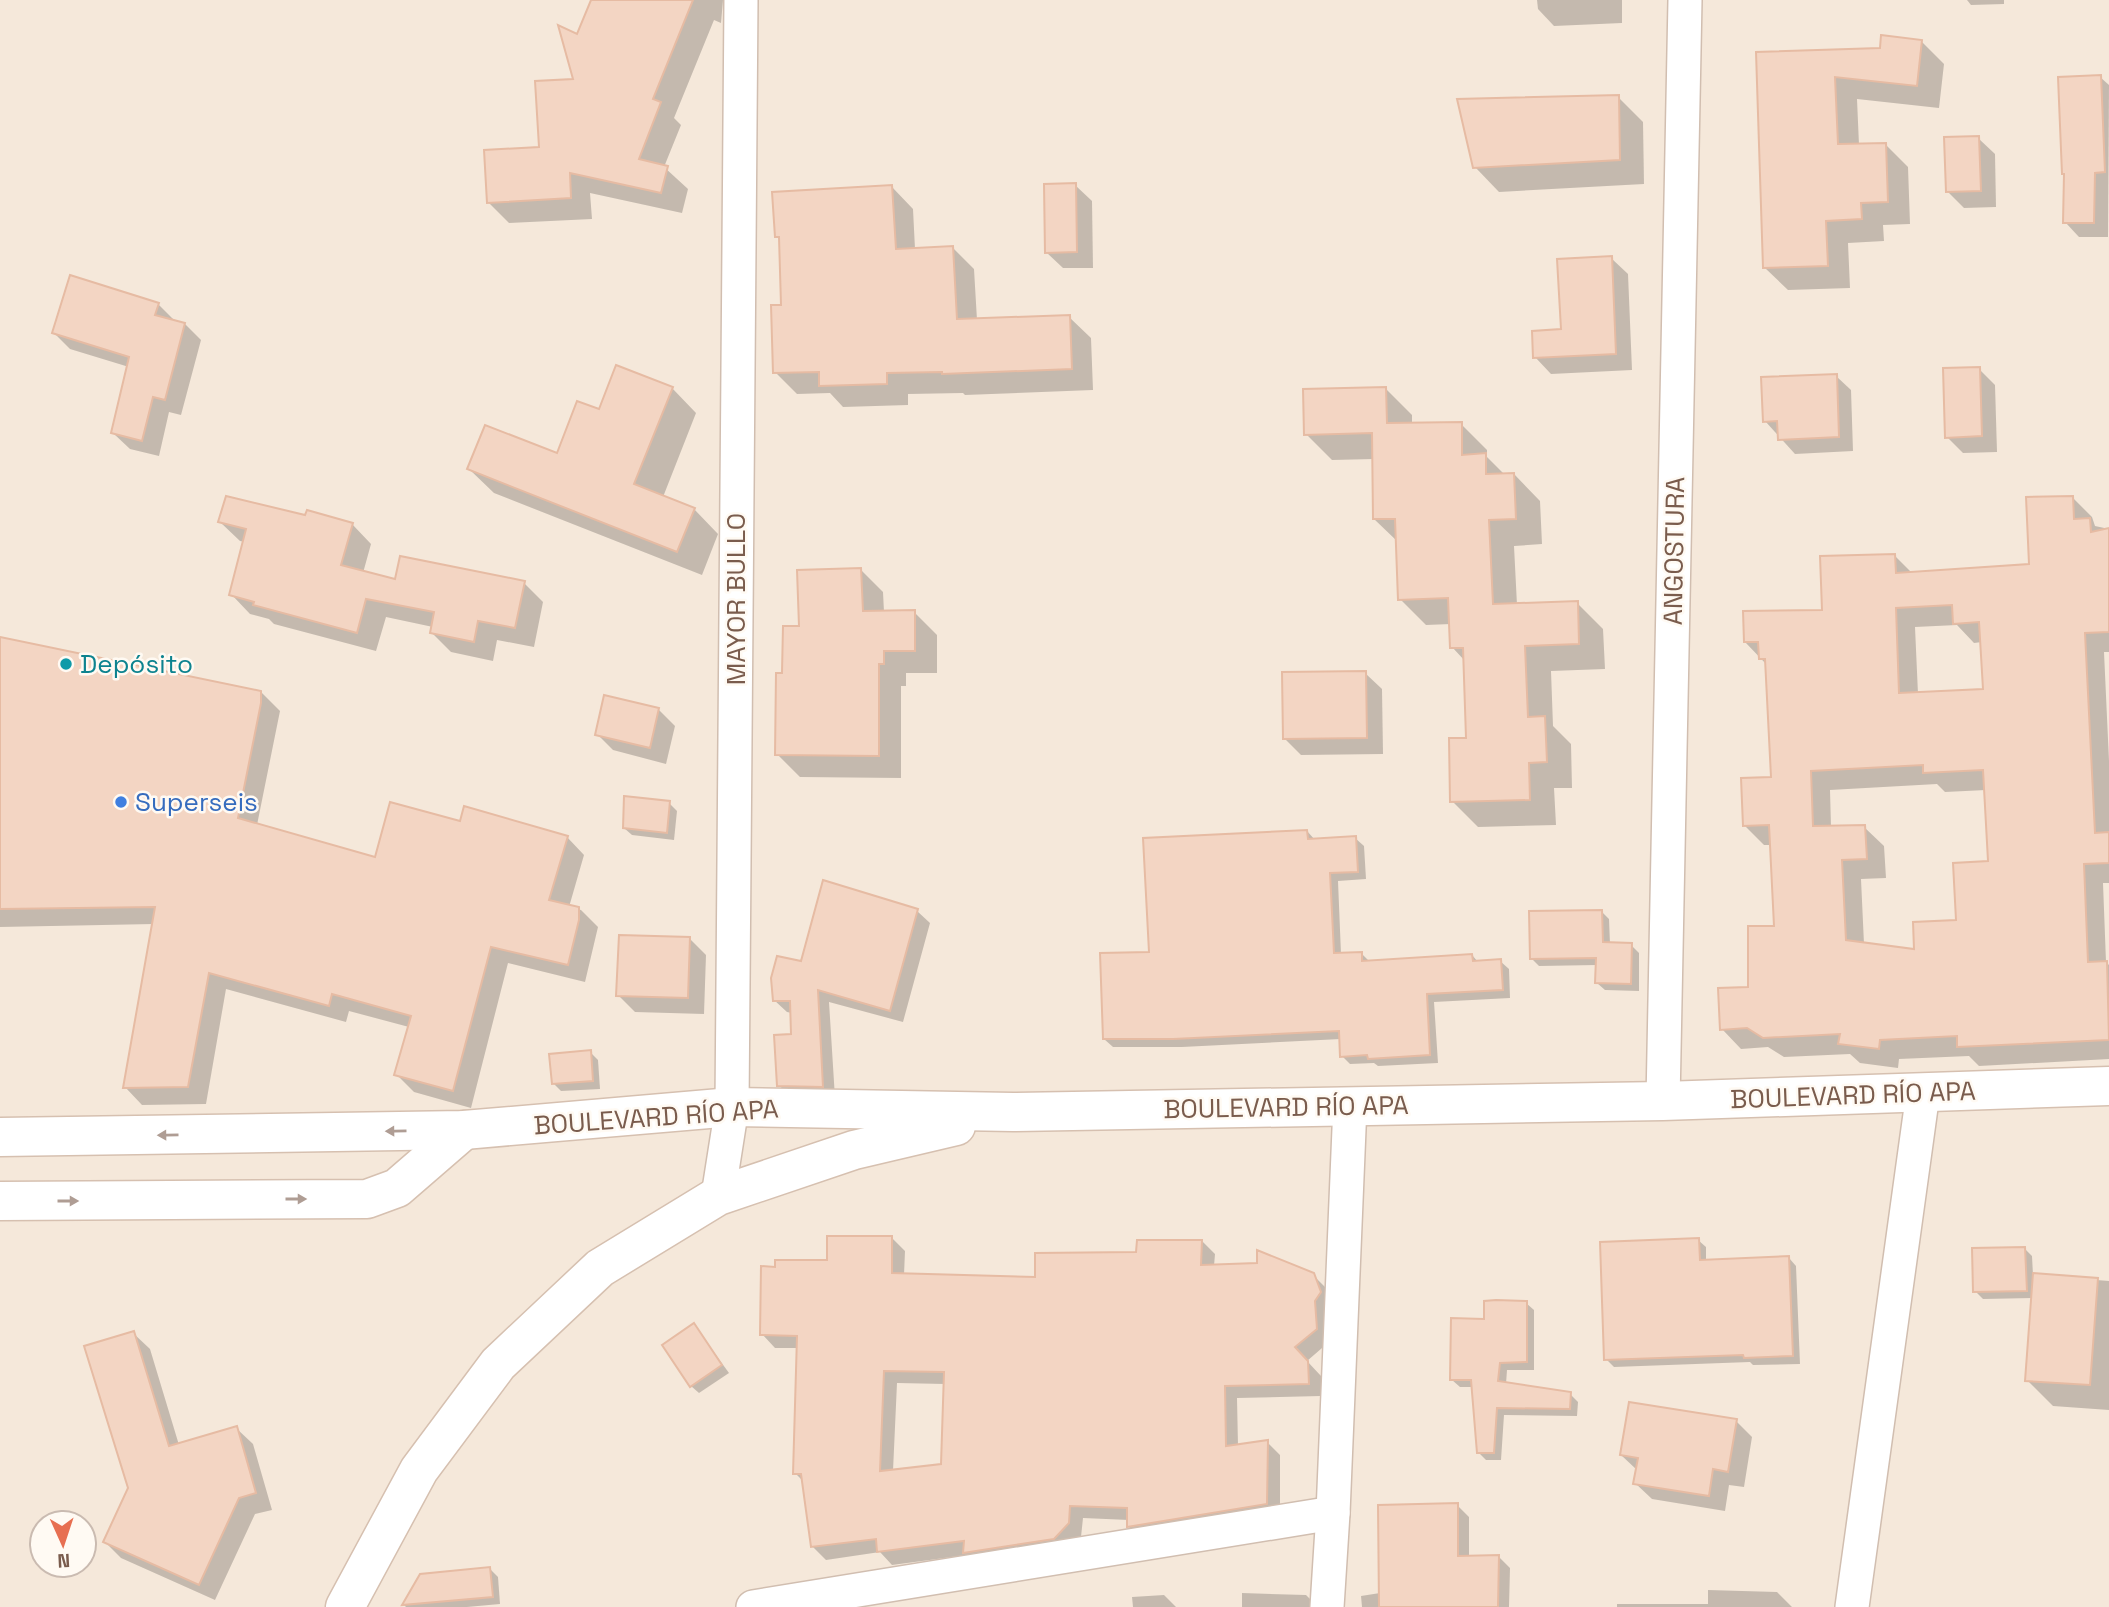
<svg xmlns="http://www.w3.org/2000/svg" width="2109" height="1607" font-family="'Space Grotesk',sans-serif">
<rect width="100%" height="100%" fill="#fdf6ec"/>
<path fill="#f5e8da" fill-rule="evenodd" d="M0,0H2109V1607H0ZM42,1523H84V1565H42Z"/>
<g fill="#0003" fill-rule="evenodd">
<path d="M593,0H723L721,23L714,20L674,118L681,125L664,167L688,189L682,213L590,193L592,219L509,223L488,202L540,149L575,81L578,36Z"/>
<path d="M1537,0H1622V23L1554,26L1538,9Z"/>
<path d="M1967,0H2004V4L1971,5Z"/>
<path d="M1921,41L1944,64L1939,108L1857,99L1859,145L1885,144L1908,167L1910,224L1883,225L1884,241L1848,243L1850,288L1788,290L1765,268L1758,54L1881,50Z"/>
<path d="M2100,77L2109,85L2108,237H2079L2065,222L2066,175Z"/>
<path d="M1618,97L1643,122L1644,184L1499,192L1475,167Z"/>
<path d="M1978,138L1995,154L1996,207L1964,208L1948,192Z"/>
<path d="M1075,185L1092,201L1093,268H1063L1046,252Z"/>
<path d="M892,187L913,209L915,249L952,247L974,269L977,320L1069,317L1091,338L1093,390L965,395L963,393L908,394V405L843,407L830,393L797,394L775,372L783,306L781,241L776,236Z"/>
<path d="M1611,258L1628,274L1632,370L1551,374L1535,357L1563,331Z"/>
<path d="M158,304L174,320L185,324L201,340L181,415L169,412L159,456L130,449L113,433L129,367L70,349L54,333Z"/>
<path d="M1979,369L1995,385L1997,452L1963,453L1947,437Z"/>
<path d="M1836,376L1851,390L1853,451L1795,454L1765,421Z"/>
<path d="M672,388L696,413L663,497L694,509L718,534L702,575L494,493L469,469L558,456L600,411Z"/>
<path d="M1386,389L1412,415V424H1461L1487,450V457L1505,475L1514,474L1540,501L1542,544L1514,546L1517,605L1577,603L1603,629L1605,669L1551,671L1553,726L1571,744L1572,788H1554L1556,825L1478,827L1452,801L1468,739L1465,661L1452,647L1451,624L1426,625L1400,599L1398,542L1374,519V459L1332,460L1306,434Z"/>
<path d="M2072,497L2092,517L2095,526L2109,529V652H2104L2109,761V883H2103L2106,962L2109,965V1059L1979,1066L1969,1056L1899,1059L1898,1068L1860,1063L1850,1054L1784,1057L1768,1047L1741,1049L1722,1029L1750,989L1776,928L1772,845H1764L1744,825L1773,779L1767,665L1745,642L1824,612L1895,556L1913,574L2030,566ZM1957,625L1974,643L1982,642L1985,690L1918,694L1915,627ZM1937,784L1945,792L1986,790L1990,863L1957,922L1915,951L1864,944L1861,879L1886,878L1884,846L1864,827H1831L1830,790Z"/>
<path d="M307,517L352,524L371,544L363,573L396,581L524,583L543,602L534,647L497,640L493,661L451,652L432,633L433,627L386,617L376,651L274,624L269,619L250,614L231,594L245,542L240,541L220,522Z"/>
<path d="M861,570L883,592L884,612H914L937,635V673H906V686H901V778L800,777L777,754L784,675L801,627Z"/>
<path d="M0,639L262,693L280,711L257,825L376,859L461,823L567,837L584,855L569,907L581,910L598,927L585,982L508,963L471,1108L414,1092L396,1074L409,1027L349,1011L346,1022L226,989L206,1104L142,1105L125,1087L154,924L0,927Z"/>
<path d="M1365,673L1382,689L1383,754L1301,755L1284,738Z"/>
<path d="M659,710L675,726L666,764L613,750L597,734Z"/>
<path d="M669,803L677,811L674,840L632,835L624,828Z"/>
<path d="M1307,831L1315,840L1355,838L1364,846L1366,879L1338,881L1341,954L1361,953L1370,962L1472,955L1478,962L1500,961L1509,969L1510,998L1434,1002L1438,1063L1378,1066L1374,1063L1350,1064L1342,1056L1341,1039L1182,1047H1113L1104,1039L1151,953Z"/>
<path d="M859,894L917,911L930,923L903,1022L829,1002L835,1098H791L779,1085L792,1036V1013L787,1012L774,1000Z"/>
<path d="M1602,912L1609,919L1610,944L1631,945L1639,953V991L1605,990L1597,983V965L1539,966L1531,958Z"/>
<path d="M690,939L706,955L704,1014L635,1012L618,995Z"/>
<path d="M590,1052L598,1060L600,1089L561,1091L553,1083Z"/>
<path d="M892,1238L905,1251L904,1275L1037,1279L1138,1254L1202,1241L1215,1254L1214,1266L1313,1275L1327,1289L1329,1342L1307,1361L1321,1376V1396L1237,1398L1238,1446L1267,1442L1280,1455V1517L1141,1539L1128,1526L1129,1520L1083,1518L1081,1537L1067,1551L978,1566L967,1555L892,1565L880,1552L826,1560L813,1547L804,1482L795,1473L798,1348H775L762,1334L777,1269L828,1262ZM897,1383L945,1384L942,1465L893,1471Z"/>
<path d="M1698,1240L1706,1247V1261L1789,1258L1796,1266L1800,1364L1753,1365L1750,1362L1614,1367L1606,1359Z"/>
<path d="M2025,1249L2032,1256L2033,1275L2109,1281V1410L2053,1406L2027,1380L2033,1298L1983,1299L1975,1291Z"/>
<path d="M1526,1303L1534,1310V1370H1507L1506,1384L1570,1394L1578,1402L1577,1416L1504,1415L1501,1460H1486L1478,1452L1473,1387H1460L1452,1380L1486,1320Z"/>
<path d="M694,1325L729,1373L699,1393L691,1386Z"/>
<path d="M133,1333L150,1349L179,1445L236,1428L253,1444L272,1510L255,1514L215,1600L121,1558L105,1542L130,1488Z"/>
<path d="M1736,1421L1752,1437L1744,1487L1729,1485L1725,1511L1652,1499L1635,1483L1637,1470L1621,1455Z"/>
<path d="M1457,1505L1469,1517V1557L1498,1556L1510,1568L1509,1607H1362L1361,1596L1380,1593Z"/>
<path d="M490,1569L498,1577L500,1604L467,1607H406L404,1605L421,1576Z"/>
<path d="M1708,1590L1777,1592L1792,1607H1617V1604H1708Z"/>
<path d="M1242,1593L1306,1595L1314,1603V1607H1242Z"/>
<path d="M1164,1595L1176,1607H1133L1132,1597Z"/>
</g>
<g fill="#f3d5c3" stroke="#e6bba3" stroke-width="2" fill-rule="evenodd">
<path d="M591,0H693L653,99L661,102L639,159L668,166L661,193L570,173L571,198L487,203L484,150L539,147L535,81L573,79L558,25L577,34Z"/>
<path d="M1881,35L1922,40L1917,86L1835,77L1838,144L1886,143L1888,202L1861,203L1862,219L1826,221L1828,266L1763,268L1756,52L1880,48Z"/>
<path d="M2101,75L2105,172L2095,173L2094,223H2063L2064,174H2062L2058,77Z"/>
<path d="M1619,95L1620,160L1473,168L1457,99Z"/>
<path d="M1979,136L1981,191L1946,192L1944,137Z"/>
<path d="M1076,183L1077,252L1045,253L1044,184Z"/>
<path d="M892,185L896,249L953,246L957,319L1070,315L1072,369L942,374V372L887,373V384L819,386V372L773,373L771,305H781L779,237H775L772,192Z"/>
<path d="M1612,256L1616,354L1533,358L1532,331L1561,329L1557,259Z"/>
<path d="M70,275L159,303L155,315L185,323L165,400L153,397L142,441L111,433L129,357L52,333Z"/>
<path d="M616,365L673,387L634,484L695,508L677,552L467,469L485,425L557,453L577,401L599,409Z"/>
<path d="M1980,367L1982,436L1945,438L1943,368Z"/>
<path d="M1837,374L1839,437L1778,440L1777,421L1763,422L1761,377Z"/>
<path d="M1386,387L1387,423L1462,422V455L1486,453V474L1514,473L1516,519L1489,520L1493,604L1578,601L1579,644L1525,646L1528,717L1545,716L1547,762L1529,763L1530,800L1450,802L1449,738H1466L1463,648H1450L1448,598L1398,600L1395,519H1373L1372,433L1304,435L1303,389Z"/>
<path d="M226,496L305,515L307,510L353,523L341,565L395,579L400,556L525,581L515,628L478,621L474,642L430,633L434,612L366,599L357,633L253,605L254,602L229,595L246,529L218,522Z"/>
<path d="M2073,496L2074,519L2090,518L2091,532L2109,528V632L2085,633L2095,833L2109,832V863L2084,864L2088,962L2107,961L2109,1040L1957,1047V1036L1880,1040L1879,1049L1838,1044L1840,1034L1763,1038L1747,1028L1720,1030L1718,988L1748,987V926H1774L1769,825L1743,826L1741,778L1771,777L1765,659H1759L1758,642H1744L1743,611L1822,610L1820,556L1895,554L1896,573L2029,564L2026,497ZM1952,605L1953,624L1979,622L1983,689L1899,693L1896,608ZM1923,765V773L1983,770L1988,861L1953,863L1956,920L1913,922L1914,949L1846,940L1842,860L1867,859L1865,825L1813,826L1811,771Z"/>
<path d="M861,568L863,611L915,610V651H884V664H879V756L775,755L776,673H782L783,626H799L797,570Z"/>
<path d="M0,637L261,691V703L238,818L375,857L390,802L460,821L464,806L568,836L549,900L579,907V920L568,965L491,947L453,1091L394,1075L411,1016L332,994L329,1006L209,973L188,1087L123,1088L155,907L0,909Z"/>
<path d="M1366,671L1367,738L1283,739L1282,672Z"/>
<path d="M604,695L659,708L650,748L595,735Z"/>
<path d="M624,796L670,801L667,833L623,828Z"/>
<path d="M1307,830L1308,839L1356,836L1358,872L1330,873L1334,953L1362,952V961L1472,954L1473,961L1501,959L1503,990L1427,994L1430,1055L1368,1059L1367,1055L1340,1057L1339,1031L1173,1039H1103L1100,953L1149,952L1143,838Z"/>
<path d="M823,880L918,909L890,1011L818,990L823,1087L777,1086L774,1035L791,1034L790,1001H773L771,978L777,956L801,961Z"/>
<path d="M1602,910L1603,942L1632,943L1631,984L1595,983L1596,958L1530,959L1529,911Z"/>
<path d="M619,935L690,937L688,998L616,996Z"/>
<path d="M591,1050L593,1081L552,1084L549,1054Z"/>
<path d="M827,1236H892V1273L1035,1277V1253L1136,1252L1137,1240H1202L1201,1265L1257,1263V1250L1314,1273L1321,1292L1315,1301L1317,1329L1295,1347L1308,1361L1309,1384L1225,1386L1226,1446L1268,1440L1267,1504L1127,1527V1508L1070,1506L1069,1523L1054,1539L963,1553L964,1541L877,1552L876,1539L811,1547L801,1474H793L797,1336L760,1335L761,1266L775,1267V1260H827ZM884,1371L944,1372L941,1464L880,1471Z"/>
<path d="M1699,1238L1700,1260L1789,1256L1793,1356L1744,1358L1743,1355L1604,1360L1600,1242Z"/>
<path d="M2025,1247L2027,1291L1973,1292L1972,1248Z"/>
<path d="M2033,1273L2098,1278L2090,1385L2025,1381Z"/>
<path d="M1496,1300L1527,1301V1362L1500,1363L1498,1381L1571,1392L1570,1409L1497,1408L1494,1453H1477L1471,1380H1450L1451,1318L1484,1319V1301Z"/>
<path d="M694,1323L722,1365L690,1387L662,1345Z"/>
<path d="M134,1331L169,1446L237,1426L256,1493L239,1498L199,1585L103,1542L128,1488L84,1346Z"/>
<path d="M1629,1402L1737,1419L1728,1472L1713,1469L1709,1496L1633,1484L1638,1458L1620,1455Z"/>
<path d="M1458,1503V1556L1499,1555L1498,1607H1379L1378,1505Z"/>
<path d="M490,1567L493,1597L402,1605L420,1574Z"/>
</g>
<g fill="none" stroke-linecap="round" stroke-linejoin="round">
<g stroke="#d1beb0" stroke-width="36">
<g id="minor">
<path d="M1663,1101L1685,0"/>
<path d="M718,1196L732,1107L741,0"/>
<path d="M753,1607L1333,1513"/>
<path d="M1327,1607L1333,1513L1350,1105"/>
<path d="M1852,1607L1923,1093"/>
</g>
</g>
<g stroke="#d6c0b0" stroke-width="41">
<g id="secondary">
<path d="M0,1137L464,1130L732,1107L1013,1112L1663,1101L2109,1086"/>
<path d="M0,1201L367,1199L397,1188L464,1130"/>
<path d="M345,1607L419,1470L498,1364L600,1268L718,1196L854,1150L956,1126"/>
</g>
</g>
<use href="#minor" stroke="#fff" stroke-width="33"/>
<use href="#secondary" stroke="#fff" stroke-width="38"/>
</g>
<defs><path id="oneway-solid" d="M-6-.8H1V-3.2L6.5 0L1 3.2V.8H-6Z" transform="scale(1.75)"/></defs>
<g fill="#af9d94">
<use href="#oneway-solid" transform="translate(396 1131) rotate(179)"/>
<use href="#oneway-solid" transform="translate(168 1135) rotate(179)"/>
<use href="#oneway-solid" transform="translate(296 1199)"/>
<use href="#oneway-solid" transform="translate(68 1201)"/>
</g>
<circle fill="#0f9aa8" stroke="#fffaf3" stroke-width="2.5" cx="66" cy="664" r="7"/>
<circle fill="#3f7fe0" stroke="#fffaf3" stroke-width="2.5" cx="121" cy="802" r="7"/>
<g text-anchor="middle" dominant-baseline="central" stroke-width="5" stroke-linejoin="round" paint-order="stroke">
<g font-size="26" fill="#7a5c4d" stroke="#fffaf3">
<text transform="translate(1674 551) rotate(-89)">ANGOSTURA</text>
<text transform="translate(736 599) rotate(-90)">MAYOR BULLO</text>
<text transform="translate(1853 1095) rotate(-2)">BOULEVARD RÍO APA</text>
<text transform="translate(1286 1107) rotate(-1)">BOULEVARD RÍO APA</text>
<text transform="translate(656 1117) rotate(-4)">BOULEVARD RÍO APA</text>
</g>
<g font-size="26" fill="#0d838f" stroke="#fffaf3" text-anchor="start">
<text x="80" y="664">Depósito</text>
</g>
<g font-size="26" fill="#366cbe" stroke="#fffaf3" text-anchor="start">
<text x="135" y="802">Superseis</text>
</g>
</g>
<g transform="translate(63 1544) rotate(177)"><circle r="33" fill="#fffaf3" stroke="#cabbb1" stroke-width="2"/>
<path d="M0-5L12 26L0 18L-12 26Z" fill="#e76f51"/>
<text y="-10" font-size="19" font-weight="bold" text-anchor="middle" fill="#7a5c4d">N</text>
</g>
</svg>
